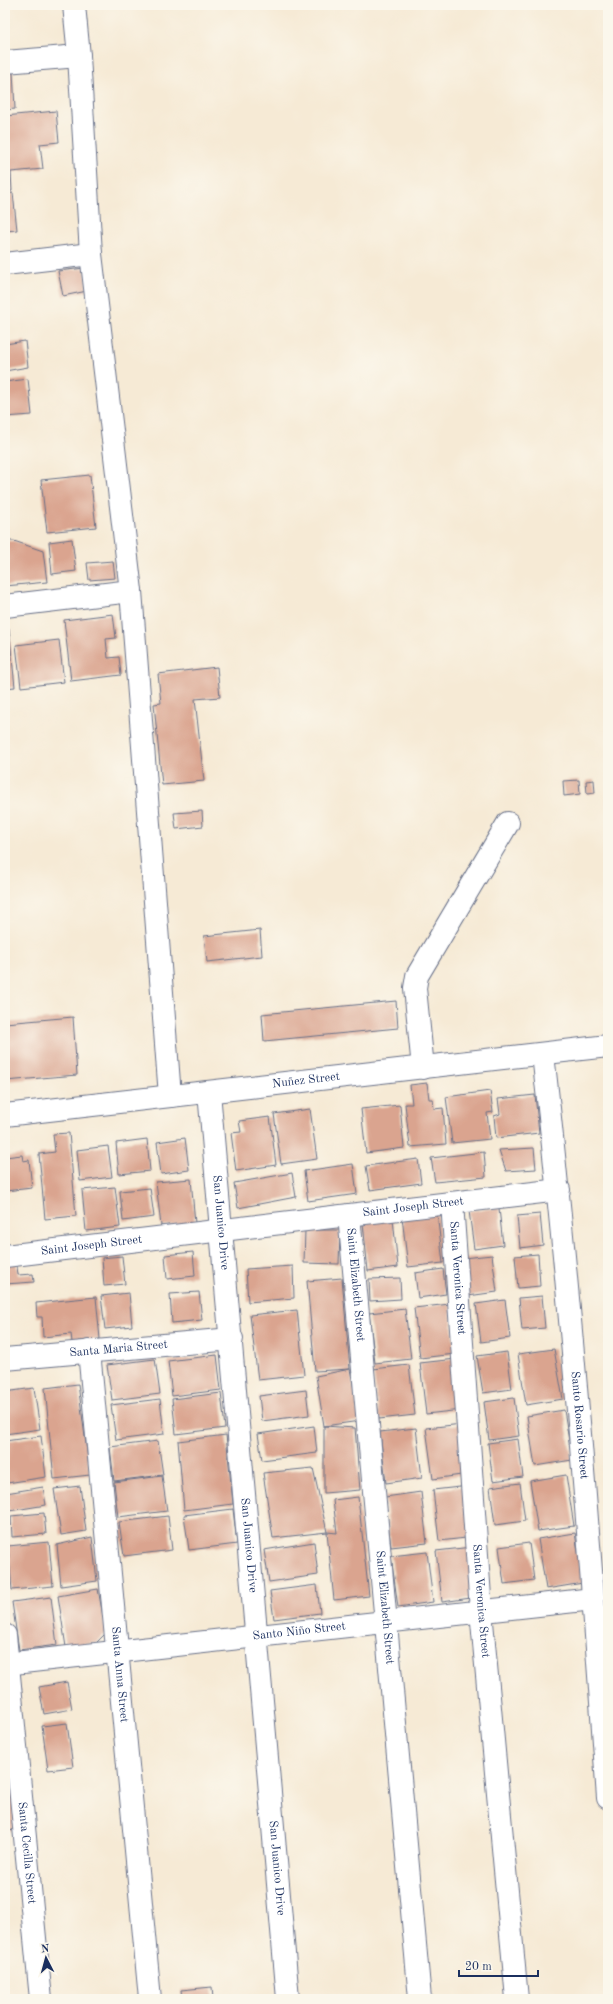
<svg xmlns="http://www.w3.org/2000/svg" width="613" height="2004" font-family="'Old Standard TT',serif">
<rect width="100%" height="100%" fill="#fbf7ec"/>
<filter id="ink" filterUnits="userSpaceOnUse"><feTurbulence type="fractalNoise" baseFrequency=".025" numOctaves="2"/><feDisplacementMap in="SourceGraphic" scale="8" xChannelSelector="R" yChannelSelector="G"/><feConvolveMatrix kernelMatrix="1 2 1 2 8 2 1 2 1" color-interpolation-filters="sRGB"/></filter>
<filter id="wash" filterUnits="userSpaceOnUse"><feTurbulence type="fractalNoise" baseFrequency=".012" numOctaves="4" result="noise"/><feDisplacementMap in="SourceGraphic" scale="16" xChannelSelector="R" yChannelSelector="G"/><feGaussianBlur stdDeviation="0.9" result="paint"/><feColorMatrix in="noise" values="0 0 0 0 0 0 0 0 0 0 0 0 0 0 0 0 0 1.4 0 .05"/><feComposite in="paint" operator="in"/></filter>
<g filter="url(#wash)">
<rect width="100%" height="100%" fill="#f6ead5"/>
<g id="blocks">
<g fill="#daa48f">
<path d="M13,72L15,109L5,110V73Z"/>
<path d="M56,111L59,142L40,144L43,169L11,172L12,191L5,192V116Z"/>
<path d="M13,193L17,230L5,231V194Z"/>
<path d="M85,268L87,291L63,296L58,271Z"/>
<path d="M25,341L28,367L5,371V344Z"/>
<path d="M28,379L32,415L5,417V382Z"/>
<path d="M90,475L96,527L47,532L41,480Z"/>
<path d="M72,539L76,571L52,574L49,542Z"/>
<path d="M5,541H14L43,551L47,582L5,586Z"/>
<path d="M113,561L115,578L89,580L87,563Z"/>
<path d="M113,614L116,638L106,639L108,658L119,657L121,675L71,681L64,620Z"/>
<path d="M9,629L15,687L5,688V630Z"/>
<path d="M59,640L64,682L21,687L16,645Z"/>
<path d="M217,667L220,697L195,699L204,781L162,785L154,704L161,703L158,674Z"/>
<path d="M579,780L580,794L564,796L563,781Z"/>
<path d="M594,780L595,793L587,794L586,781Z"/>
<path d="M202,811L203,826L176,829L174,813Z"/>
<path d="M260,930L262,956L207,962L204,936Z"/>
<path d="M396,1001L398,1028L264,1041L262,1014Z"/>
<path d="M73,1017L77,1075L5,1081V1023Z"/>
<path d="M427,1083L429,1099H433L434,1109L443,1108L446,1144L410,1147L405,1104H412L410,1085Z"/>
<path d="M490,1091L493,1112L487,1113L490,1139L452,1143L446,1097Z"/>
<path d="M535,1095L539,1133L496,1138L494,1116L500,1114L498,1099Z"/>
<path d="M400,1105L404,1148L366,1153L361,1109Z"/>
<path d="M310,1109L317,1159L281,1164L274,1114Z"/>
<path d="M270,1117L276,1165L236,1171L231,1133L241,1132L239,1121Z"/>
<path d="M69,1133L76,1216L45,1219L39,1154L55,1152L53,1134Z"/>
<path d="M185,1138L189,1170L161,1174L157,1142Z"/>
<path d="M147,1139L150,1171L119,1174L116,1143Z"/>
<path d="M108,1146L112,1177L80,1181L77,1150Z"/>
<path d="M534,1148L536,1169L506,1171L499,1150Z"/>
<path d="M484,1152L486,1177L435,1182L431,1158Z"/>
<path d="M22,1155L23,1161L29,1160L32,1188L5,1191V1157Z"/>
<path d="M418,1159L421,1183L370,1190L366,1166Z"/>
<path d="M353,1164L357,1194L308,1201L304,1171Z"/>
<path d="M292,1173L296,1197L238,1208L234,1183Z"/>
<path d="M191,1179L195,1223L161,1226L156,1182Z"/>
<path d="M115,1187L120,1227L86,1231L82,1190Z"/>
<path d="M150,1188L154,1217L123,1221L120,1191Z"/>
<path d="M499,1208L503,1245L474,1249L469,1211Z"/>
<path d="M437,1213L443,1263L408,1267L402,1217Z"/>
<path d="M540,1214L543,1245L520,1248L517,1216Z"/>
<path d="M393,1219L398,1267L368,1271L363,1223Z"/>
<path d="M305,1230H340L339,1264L304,1263Z"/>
<path d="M193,1252L195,1276L167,1279L165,1255Z"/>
<path d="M538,1254L540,1286L518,1288L515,1256Z"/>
<path d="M492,1255L497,1292L468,1296L463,1258Z"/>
<path d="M122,1256L125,1284L104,1286L102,1258Z"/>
<path d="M16,1258L18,1275L33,1274L34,1282L5,1284V1259Z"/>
<path d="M293,1266L294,1298L248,1302L246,1269Z"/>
<path d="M443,1269L446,1294L418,1298L415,1273Z"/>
<path d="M342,1278L350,1369L360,1421L324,1426L355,1428L360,1490L324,1493V1426L316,1376L350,1369L315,1371L307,1281Z"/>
<path d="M400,1278L401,1299L370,1301L369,1279Z"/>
<path d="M199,1292L202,1320L172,1323L170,1294Z"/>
<path d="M129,1293L132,1326L105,1329L101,1296Z"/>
<path d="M542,1296L545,1328L522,1330L519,1298Z"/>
<path d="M96,1297L100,1339L72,1342L71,1334L43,1337L42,1317H37L36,1303Z"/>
<path d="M505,1300L510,1338L481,1342L476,1304Z"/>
<path d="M450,1304L455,1354L420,1358L414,1308Z"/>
<path d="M405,1309L411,1359L375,1363L369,1313Z"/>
<path d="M297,1310L304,1375L258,1380L250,1315Z"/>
<path d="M554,1349L563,1399L526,1405L518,1354Z"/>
<path d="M507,1352L512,1389L483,1393L477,1356Z"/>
<path d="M217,1355L221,1390L172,1396L168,1361Z"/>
<path d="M155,1359L160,1394L112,1400L107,1365Z"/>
<path d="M456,1359L461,1410L426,1414L420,1363Z"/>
<path d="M409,1365L415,1415L379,1419L373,1369Z"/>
<path d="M78,1384L90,1475L54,1479L45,1388Z"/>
<path d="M34,1388L40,1429L5,1434V1392Z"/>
<path d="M306,1390L309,1415L262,1421L259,1396Z"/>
<path d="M221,1393L225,1428L176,1434L172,1399Z"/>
<path d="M514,1398L519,1436L489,1440L484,1402Z"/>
<path d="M160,1399L164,1434L116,1440L111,1405Z"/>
<path d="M564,1410L572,1460L535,1466L527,1416Z"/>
<path d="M462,1424L468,1474L433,1479L426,1428Z"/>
<path d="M314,1426L317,1453L262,1460L258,1434Z"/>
<path d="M416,1428L422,1478L386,1483L380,1432Z"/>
<path d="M226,1435L233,1504L184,1510L178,1441Z"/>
<path d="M41,1436L46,1477L7,1483L5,1441Z"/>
<path d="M518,1439L523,1477L493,1481L488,1443Z"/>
<path d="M158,1441L163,1475L114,1481L110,1447Z"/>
<path d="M313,1468L327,1532L337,1533L333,1500L358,1497L369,1596L334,1600L327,1532L273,1538L263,1473Z"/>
<path d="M566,1475L574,1526L538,1531L530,1481Z"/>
<path d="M162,1476L167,1511L118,1517L114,1482Z"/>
<path d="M520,1483L525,1521L495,1525L490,1487Z"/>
<path d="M80,1486L86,1531L61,1535L54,1489Z"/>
<path d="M469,1486L475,1537L439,1541L433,1490Z"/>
<path d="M43,1487L46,1505L9,1511L6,1493Z"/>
<path d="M421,1492L427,1543L391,1547L385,1497Z"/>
<path d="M233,1509L237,1544L189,1550L184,1515Z"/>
<path d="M44,1513L46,1534L12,1537L11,1516Z"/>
<path d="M168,1516L172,1550L124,1556L119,1522Z"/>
<path d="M575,1533L583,1583L546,1589L538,1539Z"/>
<path d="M92,1537L97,1581L61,1586L57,1545Z"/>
<path d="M49,1542L53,1586L12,1590L8,1546Z"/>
<path d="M314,1542L318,1575L269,1582L264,1550Z"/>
<path d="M529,1543L534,1580L504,1584L499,1547Z"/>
<path d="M472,1547L478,1597L442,1602L436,1551Z"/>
<path d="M427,1552L433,1602L398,1607L391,1556Z"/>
<path d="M317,1585L320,1613L274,1619L270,1591Z"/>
<path d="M98,1589L106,1633L96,1643L66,1647L58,1596Z"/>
<path d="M51,1597L57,1645L19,1650L12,1602Z"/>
<path d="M67,1682L72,1709L44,1714L39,1687Z"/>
<path d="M67,1723L73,1767L48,1770L42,1726Z"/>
<path d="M5,1733L12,1778L5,1779Z"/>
<path d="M12,1790L17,1830L5,1831V1791Z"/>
<path d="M212,1987L213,1999H182L181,1990Z"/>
</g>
</g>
</g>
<g filter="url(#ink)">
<use href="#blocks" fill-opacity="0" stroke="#687088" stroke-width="1"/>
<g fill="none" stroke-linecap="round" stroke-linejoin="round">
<g stroke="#687088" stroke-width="24">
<g id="minor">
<path d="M74,5L79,56L91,254L131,591L170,1096"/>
<path d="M5,62L79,56"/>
<path d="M5,264L91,254"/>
<path d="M5,606L131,591"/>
<path id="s1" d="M543,1054C571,1301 590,1549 608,1798"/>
<path d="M423,1068L415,988L417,976L508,823"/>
<path id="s2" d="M209,1092L288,1999"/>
<path id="s3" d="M5,1115L608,1046"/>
<path id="s4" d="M452,1203L481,1611L517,1999"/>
<path id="s5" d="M349,1215L420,1999"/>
<path id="s6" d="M5,1256L559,1190"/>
<path id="s7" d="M89,1351L150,1999"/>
<path id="s8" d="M5,1359L232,1339"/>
<path id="s9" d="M5,1635L41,1999"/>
<path id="s10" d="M5,1664L593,1599"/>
</g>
</g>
<use href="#minor" stroke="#fff" stroke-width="22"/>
</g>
</g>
<g text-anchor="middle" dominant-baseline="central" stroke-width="3.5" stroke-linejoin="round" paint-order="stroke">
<g font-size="12" fill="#1b2f5e" stroke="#fbf7ec">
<text stroke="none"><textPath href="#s3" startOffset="303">Nuñez Street</textPath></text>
<text stroke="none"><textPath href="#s6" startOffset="411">Saint Joseph Street</textPath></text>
<text stroke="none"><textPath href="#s2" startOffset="131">San Juanico Drive</textPath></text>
<text stroke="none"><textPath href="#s6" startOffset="87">Saint Joseph Street</textPath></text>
<text stroke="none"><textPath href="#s4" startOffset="75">Santa Veronica Street</textPath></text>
<text stroke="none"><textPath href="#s5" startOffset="70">Saint Elizabeth Street</textPath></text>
<text stroke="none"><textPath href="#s8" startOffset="114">Santa Maria Street</textPath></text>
<text stroke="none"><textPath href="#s1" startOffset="373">Santo Rosario Street</textPath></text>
<text stroke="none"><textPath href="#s2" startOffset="455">San Juanico Drive</textPath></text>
<text stroke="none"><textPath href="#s4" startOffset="399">Santa Veronica Street</textPath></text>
<text stroke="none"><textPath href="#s5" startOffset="394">Saint Elizabeth Street</textPath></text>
<text stroke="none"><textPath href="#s10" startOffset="296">Santo Niño Street</textPath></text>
<text stroke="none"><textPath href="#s7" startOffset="325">Santa Anna Street</textPath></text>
<text stroke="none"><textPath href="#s9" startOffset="219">Santa Cecilla Street</textPath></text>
<text stroke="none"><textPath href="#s2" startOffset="779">San Juanico Drive</textPath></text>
</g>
</g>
<rect width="613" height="2004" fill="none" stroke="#fbf7ec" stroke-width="20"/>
<g transform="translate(46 1958) rotate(354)" stroke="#fbf7ec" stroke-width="3" paint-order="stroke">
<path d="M0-3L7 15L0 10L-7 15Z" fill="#1b2f5e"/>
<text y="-6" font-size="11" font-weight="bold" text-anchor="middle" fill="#1b2f5e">N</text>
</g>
<path d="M459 1970v6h79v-6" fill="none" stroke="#1b2f5e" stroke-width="2"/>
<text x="465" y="1970" font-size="12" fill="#1b2f5e" stroke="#fbf7ec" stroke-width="3" paint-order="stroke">20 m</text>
</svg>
